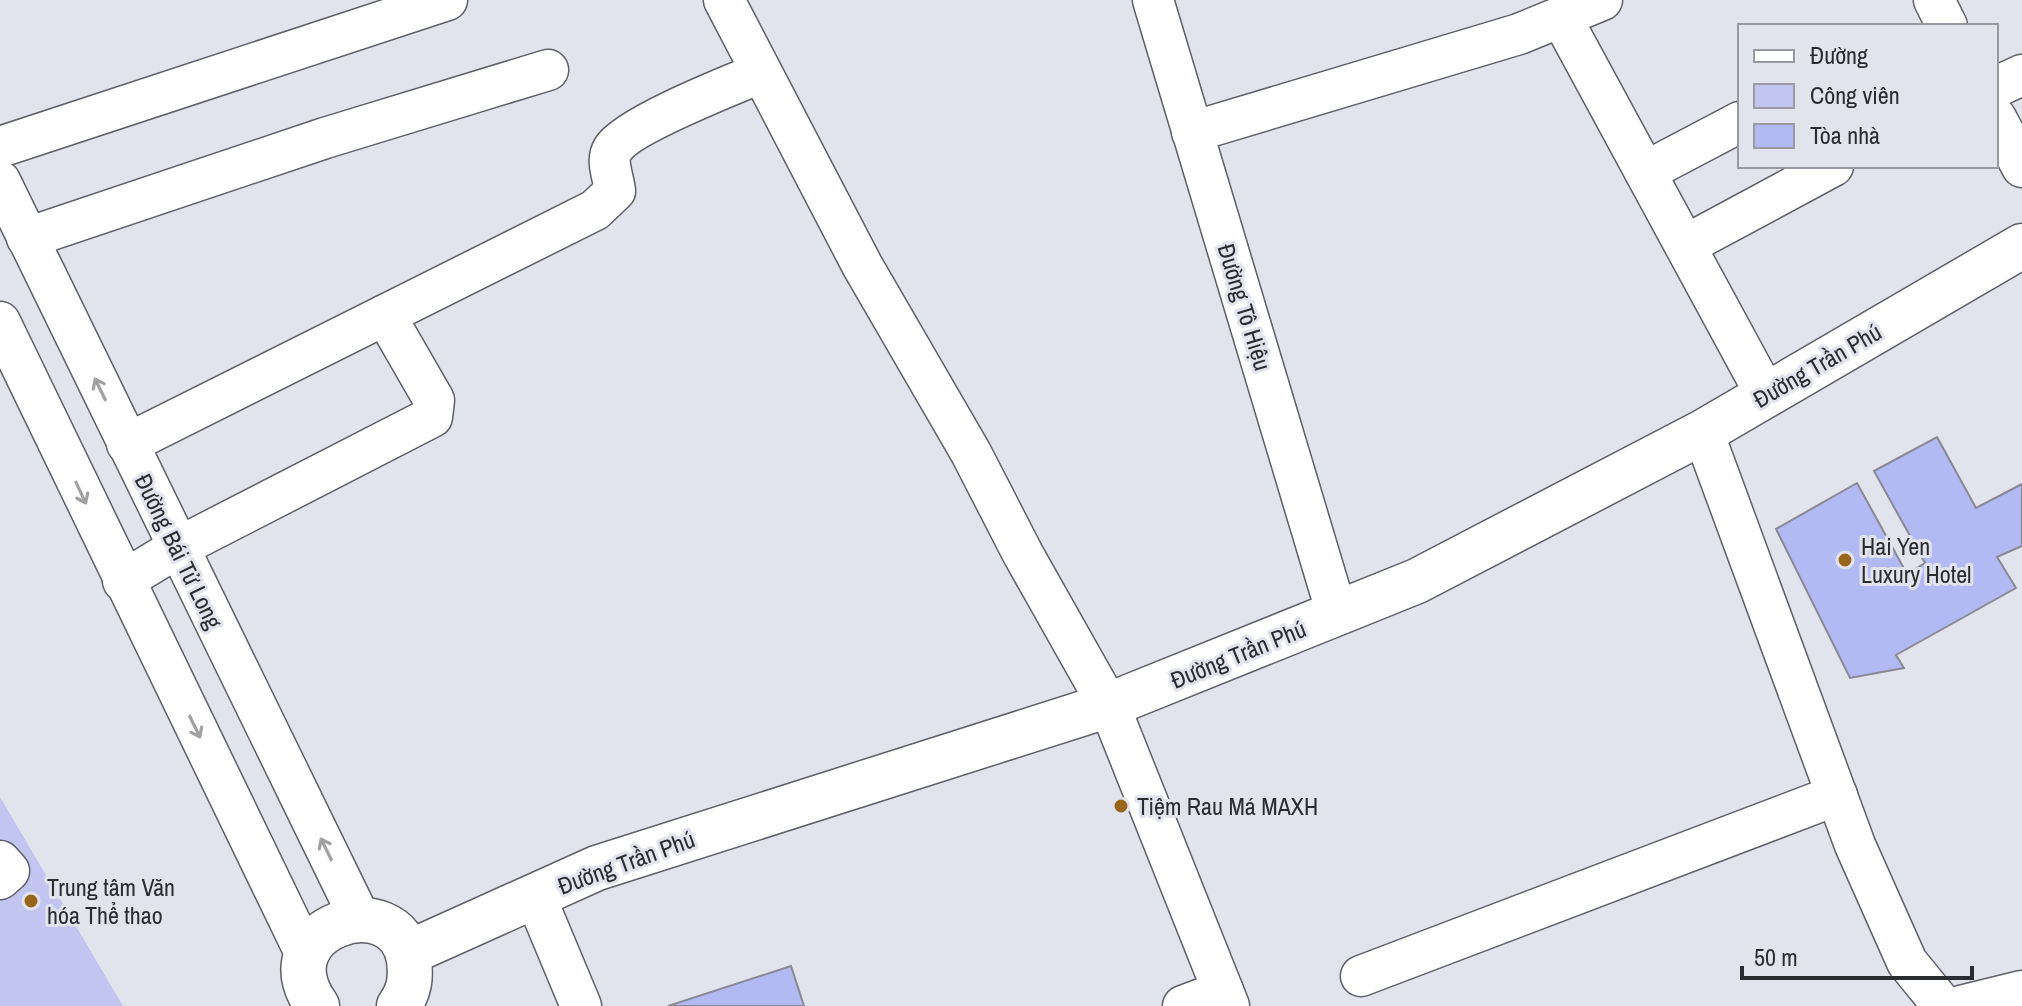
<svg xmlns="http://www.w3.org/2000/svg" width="2022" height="1006" font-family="'Archivo Narrow',sans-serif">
<rect width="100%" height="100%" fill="#e2e4ed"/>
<path fill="#c1c5ef" d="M0,797L123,1006H0Z"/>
<g fill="#b3b9f2" stroke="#888992" stroke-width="2">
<path d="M1937,437L1976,508L2022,484V546L1997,557L2016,588L1896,655L1904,668L1850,678L1776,529L1857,483L1907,574L1925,563L1874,471Z"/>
<path d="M791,966L804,1006H668Z"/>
</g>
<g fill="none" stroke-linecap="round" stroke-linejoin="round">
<g stroke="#5e5f67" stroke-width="43">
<g id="minor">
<path d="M724,0L862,265L971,453L1023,554L1107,703"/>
<path d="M1153,0L1337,614"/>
<path d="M1934,0L1947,26"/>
<path d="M1561,17L1766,395"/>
<path d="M1996,87L2022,75"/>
<path d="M1996,118L2022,167"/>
<path d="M1192,132L1519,34L1602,0"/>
<path d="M0,147L447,0"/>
<path d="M1645,172L1740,122"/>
<path d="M0,181L360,919"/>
<path d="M27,238L325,138L548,70"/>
<path d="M1686,245L1833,166"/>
<path d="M0,322L307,957"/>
<path d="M1703,432L1855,845L1907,962L1943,1006"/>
<path d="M127,444L595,210L615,191C614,178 605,161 613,149C627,126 731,85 760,73"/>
<path d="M123,581L177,548L432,417L434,400L385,315"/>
<path d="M1109,705L1229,1006"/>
<path d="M0,861L9,871L0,879"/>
<path d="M535,896L581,1006"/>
<path d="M1361,976L1837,795"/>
<path d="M1183,1006L1223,991"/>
<path d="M1961,1006L2022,991"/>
</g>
</g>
<g stroke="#5e5f67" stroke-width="47">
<g id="major">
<path d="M408,953L597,868L1109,705L1417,581L1703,432L2022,246"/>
<path d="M317,1006C261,927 398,884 409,960C411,978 410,990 399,1006"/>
</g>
</g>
<use href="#minor" stroke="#fff" stroke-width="40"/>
<use href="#major" stroke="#fff" stroke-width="44"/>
</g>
<defs><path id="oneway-shaft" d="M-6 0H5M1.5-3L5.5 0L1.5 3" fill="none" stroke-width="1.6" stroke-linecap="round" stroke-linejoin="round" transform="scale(2)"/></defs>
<g stroke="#a0a0a1">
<use href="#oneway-shaft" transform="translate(100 389) rotate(-116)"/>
<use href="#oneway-shaft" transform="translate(81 493) rotate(65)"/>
<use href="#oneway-shaft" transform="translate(195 727) rotate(64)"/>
<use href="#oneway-shaft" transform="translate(326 849) rotate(-116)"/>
</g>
<g fill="#99651b" stroke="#e2e4ed" stroke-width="3">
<circle cx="1845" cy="560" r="8"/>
<circle cx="1121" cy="806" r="8"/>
<circle cx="31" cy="901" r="8"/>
</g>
<g text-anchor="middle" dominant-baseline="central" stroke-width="6" stroke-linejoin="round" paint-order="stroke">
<g font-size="24" fill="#2b2c2f" stroke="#e2e4ed">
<text transform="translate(1245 307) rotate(73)">Đường Tô Hiệu</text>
<text transform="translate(1817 365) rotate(-30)">Đường Trần Phú</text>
<text transform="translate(179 551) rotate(64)">Đường Bái Tử Long</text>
<text transform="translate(1238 654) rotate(-22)">Đường Trần Phú</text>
<text transform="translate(626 862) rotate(-20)">Đường Trần Phú</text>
</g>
<g font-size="24" fill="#2b2c2f" stroke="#e2e4ed" text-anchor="start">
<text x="1861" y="546">Hai Yen<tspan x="1861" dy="28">Luxury Hotel</tspan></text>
<text x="1137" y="806">Tiệm Rau Má MAXH</text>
<text x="47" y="887">Trung tâm Văn<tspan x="47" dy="28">hóa Thể thao</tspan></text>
</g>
</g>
<rect x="1738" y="24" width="260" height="144" fill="#e2e4ed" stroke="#999aa1" stroke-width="2"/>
<rect x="1754" y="50" width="40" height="12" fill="#ffffff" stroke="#999aa1" stroke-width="2"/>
<text x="1810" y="64" font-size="24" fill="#2b2c2f">Đường</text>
<rect x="1754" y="84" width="40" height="24" fill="#c1c5ef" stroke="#999aa1" stroke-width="2"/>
<text x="1810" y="104" font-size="24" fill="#2b2c2f">Công viên</text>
<rect x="1754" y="124" width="40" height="24" fill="#b3b9f2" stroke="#999aa1" stroke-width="2"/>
<text x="1810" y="144" font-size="24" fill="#2b2c2f">Tòa nhà</text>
<path d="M1742 966v12h230v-12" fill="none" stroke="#2b2c2f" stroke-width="4"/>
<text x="1754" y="966" font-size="24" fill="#2b2c2f" stroke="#e2e4ed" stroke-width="6" paint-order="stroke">50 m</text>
</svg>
